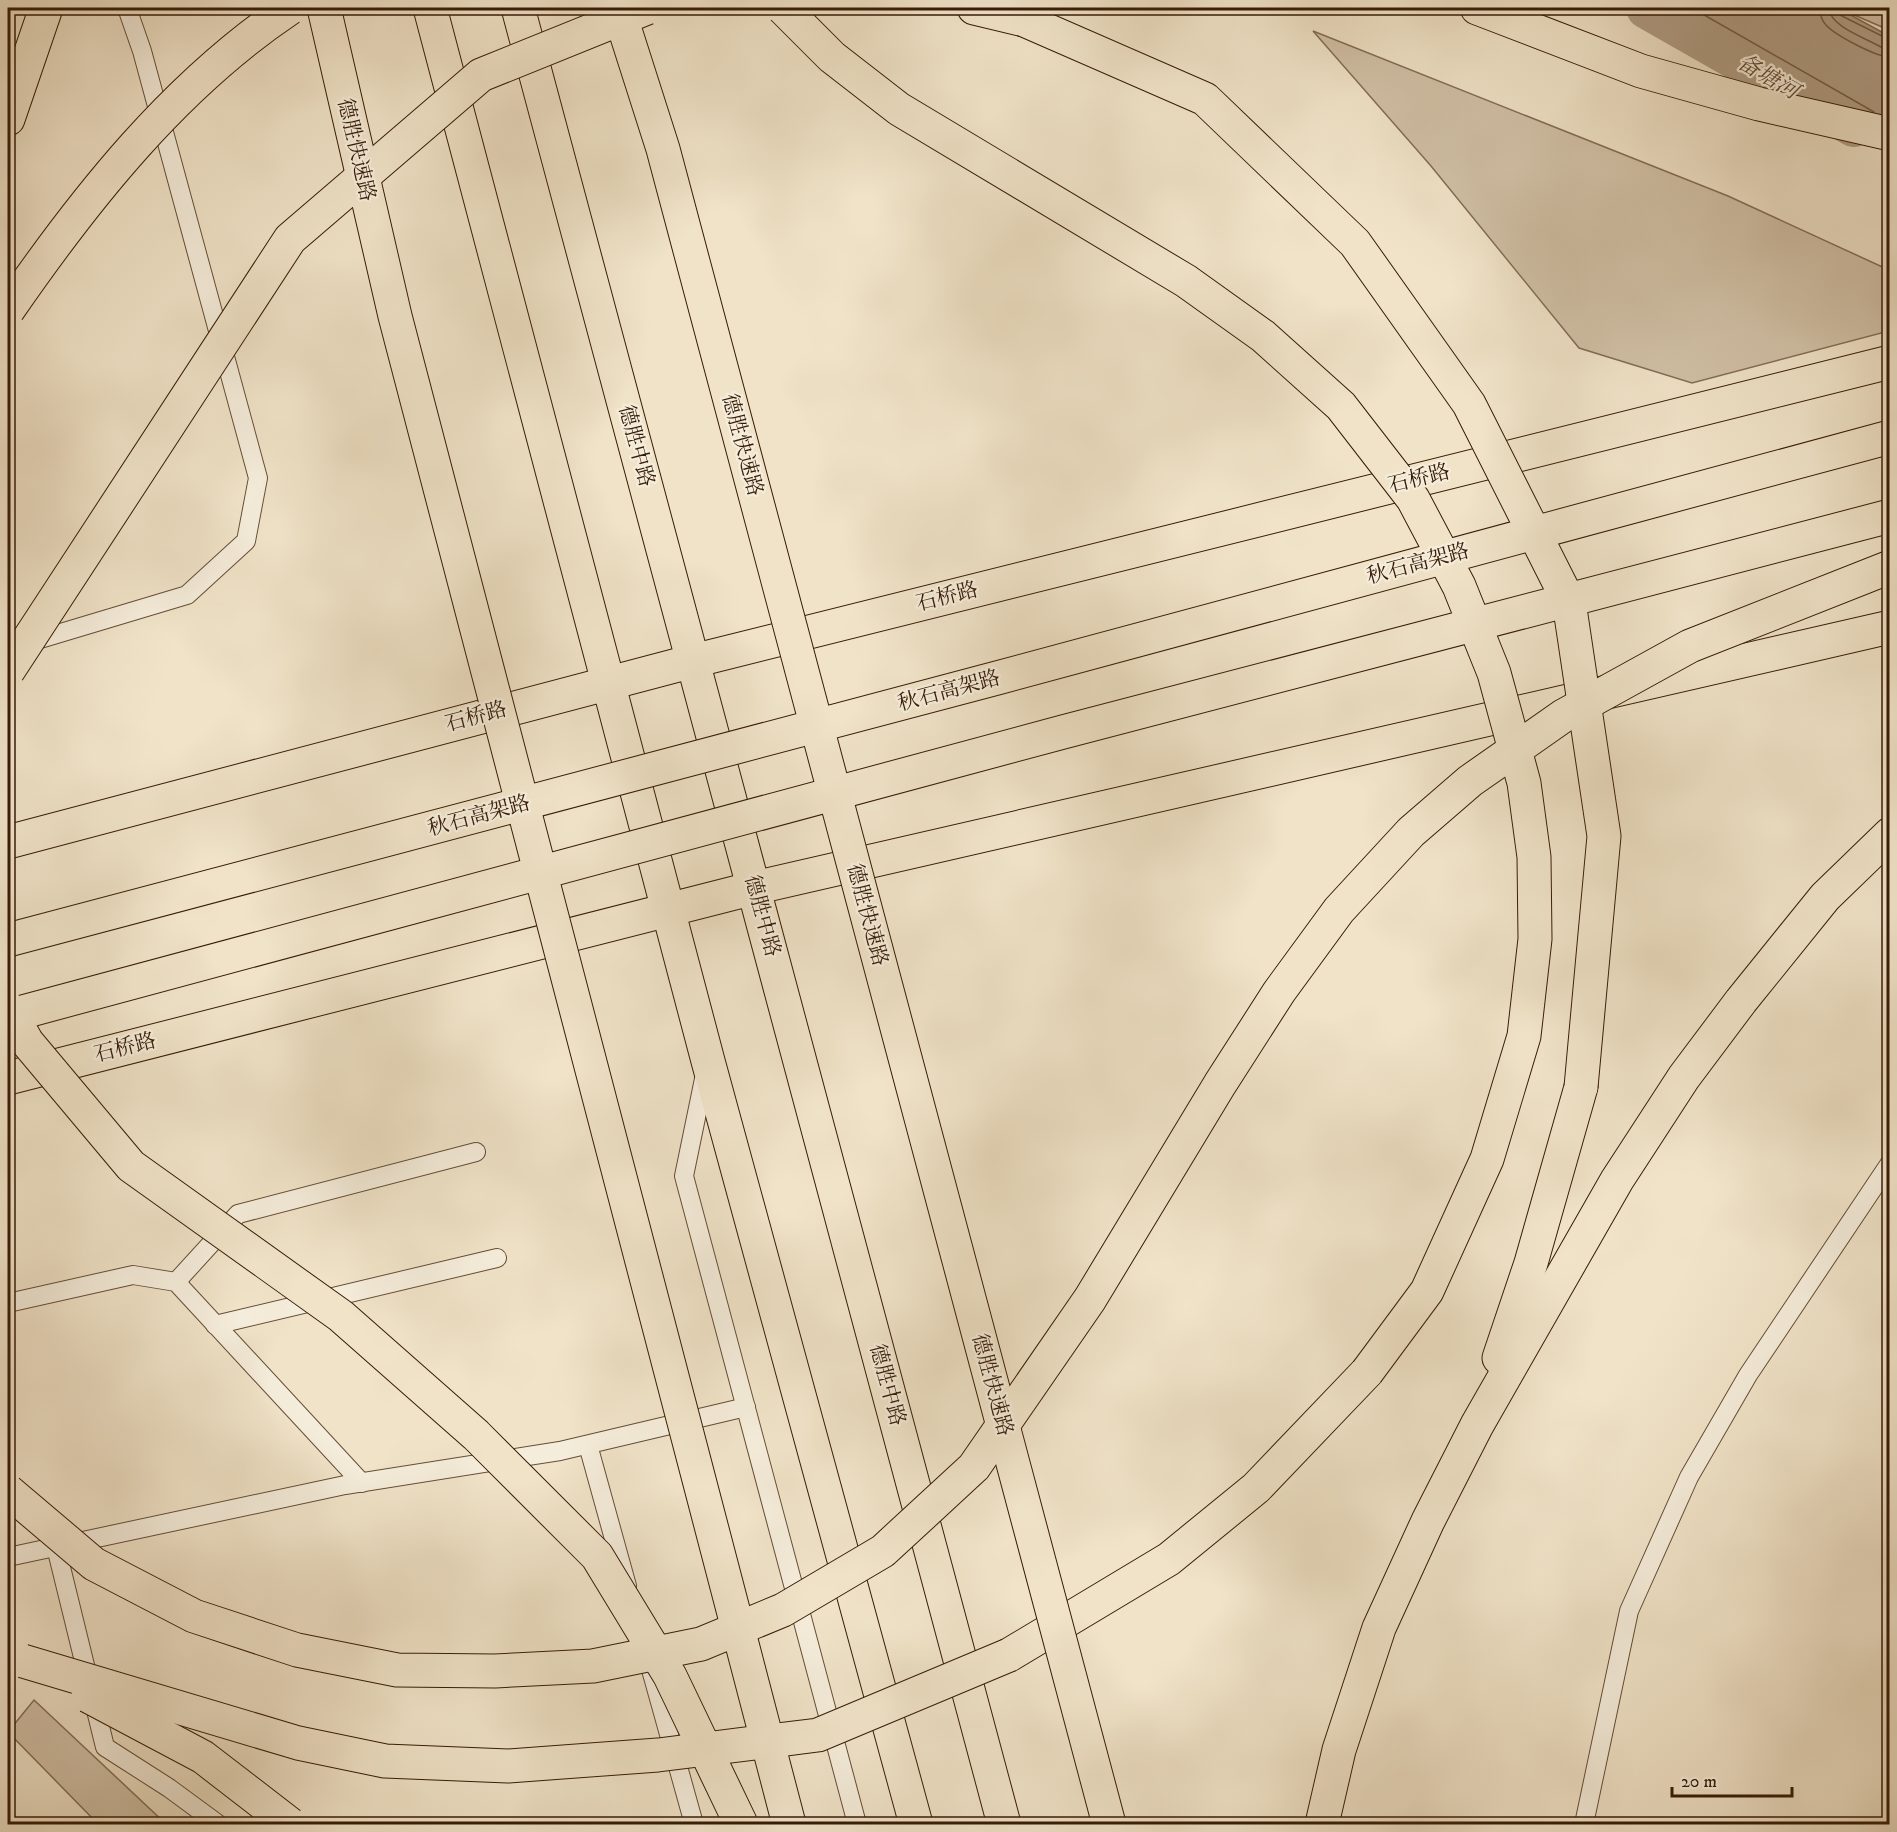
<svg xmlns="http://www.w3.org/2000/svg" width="1897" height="1832" font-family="'IM FELL DW Pica','Noto Serif SC',serif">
<rect width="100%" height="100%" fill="#f0e3c8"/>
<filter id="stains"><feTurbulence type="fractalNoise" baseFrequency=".00333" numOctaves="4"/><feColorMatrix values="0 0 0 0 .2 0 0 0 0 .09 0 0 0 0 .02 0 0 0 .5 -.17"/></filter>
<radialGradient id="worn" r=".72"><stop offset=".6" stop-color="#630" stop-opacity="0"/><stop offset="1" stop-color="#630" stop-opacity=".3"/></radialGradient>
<g fill="#d1c1a7" stroke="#846e57" stroke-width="1.5">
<path d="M1838,8H1889V30Z"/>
<path d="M1313,31L1728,196L1889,270V331L1692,383L1579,348L1431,166Z"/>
<path d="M34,1700L166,1824H98L8,1732Z"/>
</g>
<path fill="#b19f86" stroke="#806a53" stroke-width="1.5" d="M1647,8H1838L1889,36V147Z"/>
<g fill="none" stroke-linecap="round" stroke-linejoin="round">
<g stroke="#745d46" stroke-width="1.5">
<path d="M1659,8L1819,99"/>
<path d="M1674,8L1844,105"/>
<path d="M1692,8L1874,112"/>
<path d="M1820,8C1820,14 1821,20 1826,25C1835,35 1876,57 1890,57"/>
<path d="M1829,8C1830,27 1866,38 1881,47L1890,48"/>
<path d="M1836,8L1840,15L1890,40"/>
</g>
<path stroke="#b19f86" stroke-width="42" d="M1647,8L1854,126"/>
<g stroke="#654d37" stroke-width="20">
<g id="lane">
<path d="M27,643L187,595L246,541L258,478L142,51L127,8"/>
<path d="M705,1074L684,1176L857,1824"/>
<path d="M176,1282L238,1214L476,1152"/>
<path d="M8,1303L133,1275L176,1282L362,1483"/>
<path d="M215,1325L497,1258"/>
<path d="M588,1445L627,1586"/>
<path d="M56,1547L105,1747L169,1788L218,1824"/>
<path d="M8,1557L345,1485L560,1451L746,1407"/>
<path d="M648,1659L694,1824"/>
<path d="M8,1822L9,1824"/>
<path d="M1584,1824L1629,1611L1689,1477L1748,1375L1890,1163"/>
</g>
</g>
<g stroke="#371b07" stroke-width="35">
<g id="primary">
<path d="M430,8L708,1061L916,1824"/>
<path d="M518,8L1004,1824"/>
<path d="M8,842L693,661L1890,362"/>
<path d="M8,1078L754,888L1890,627"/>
</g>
</g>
<g stroke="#371b07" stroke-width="35">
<g id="highway">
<path d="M974,8L1024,20"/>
<path d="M1477,8L1641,71L1759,104L1890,134"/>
<path d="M8,119L46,8"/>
<path d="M1499,1358L1531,1263L1581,1087"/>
<path d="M1009,1655L1169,1559L1256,1488L1367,1372"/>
<path d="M1322,1824L1339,1750L1379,1628L1428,1521L1477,1425L1617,1180L1684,1077L1741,1001L1825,897L1890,834"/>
</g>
</g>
<use href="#lane" stroke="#f5eddb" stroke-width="18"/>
<use href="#primary" stroke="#f0e3c8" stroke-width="33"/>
<use href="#highway" stroke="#f0e3c8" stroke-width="33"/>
<g stroke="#371b07" stroke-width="35" stroke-linecap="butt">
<g id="highway-bridge">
<path d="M324,8L395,316L789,1824"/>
<path d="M618,8L663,149L1109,1824"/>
<path d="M783,8L832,57L899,109L1186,281L1263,336L1341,406L1413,499L1459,586L1494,673L1524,783L1534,857L1535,939L1524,1036L1487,1159L1427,1291L1367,1372"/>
<path d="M1024,20L1205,99L1355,243L1469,404L1569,602L1604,836L1581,1087"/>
<path d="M8,310C86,197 175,85 290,8"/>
<path d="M8,671L290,239L481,75L647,8"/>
<path d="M8,940L997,678L1890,437"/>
<path d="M8,1008L27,1042L131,1166L341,1316L476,1435L597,1556L670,1676L741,1824"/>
<path d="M8,1016L1063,732L1890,516"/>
<path d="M8,1491L94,1564L194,1616L297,1650L397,1670L495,1671L593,1666L701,1644L783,1610L883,1551L974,1467L1090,1299L1220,1084L1279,992L1339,910L1411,832L1470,781L1563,716L1690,646L1890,567"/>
<path d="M23,1661L298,1743L385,1761L508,1766L658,1755L818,1735L1009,1655"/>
<path d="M88,1696L203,1757L290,1824"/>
</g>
</g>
<use href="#highway-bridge" stroke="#f0e3c8" stroke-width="33"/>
</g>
<g text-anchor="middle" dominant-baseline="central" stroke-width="4.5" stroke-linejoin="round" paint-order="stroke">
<g font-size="21" fill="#371b07" stroke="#f5eddb">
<text transform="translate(356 150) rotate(77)">德胜快速路</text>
<text transform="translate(742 445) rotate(75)">德胜快速路</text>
<text transform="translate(636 446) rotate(75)">德胜中路</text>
<text transform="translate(1419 479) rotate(-14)">石桥路</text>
<text transform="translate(1418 564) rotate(-15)">秋石高架路</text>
<text transform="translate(947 597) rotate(-14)">石桥路</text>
<text transform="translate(949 691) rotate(-15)">秋石高架路</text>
<text transform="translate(476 717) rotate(-15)">石桥路</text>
<text transform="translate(479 816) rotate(-15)">秋石高架路</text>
<text transform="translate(867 915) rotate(75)">德胜快速路</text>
<text transform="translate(762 916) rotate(75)">德胜中路</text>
<text transform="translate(125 1048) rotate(-14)">石桥路</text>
<text transform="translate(887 1385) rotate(75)">德胜中路</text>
<text transform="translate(992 1385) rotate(75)">德胜快速路</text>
</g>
<g font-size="22" font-style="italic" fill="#624933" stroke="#f5eddb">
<text transform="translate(1768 77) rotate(30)">备塘河</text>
</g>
</g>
<rect width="1897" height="1832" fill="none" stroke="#f0e3c8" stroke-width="30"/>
<rect x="9" y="9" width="1879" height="1814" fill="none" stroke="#371b07" stroke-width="3"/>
<rect x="15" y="15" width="1867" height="1802" fill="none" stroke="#371b07" stroke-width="1.5"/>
<path d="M1672 1787v9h120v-9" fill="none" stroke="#371b07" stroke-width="3"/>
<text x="1681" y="1787" font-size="18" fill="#371b07" stroke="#f5eddb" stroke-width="4.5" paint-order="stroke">20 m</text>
<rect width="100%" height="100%" filter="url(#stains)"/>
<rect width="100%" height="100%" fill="url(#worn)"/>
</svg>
